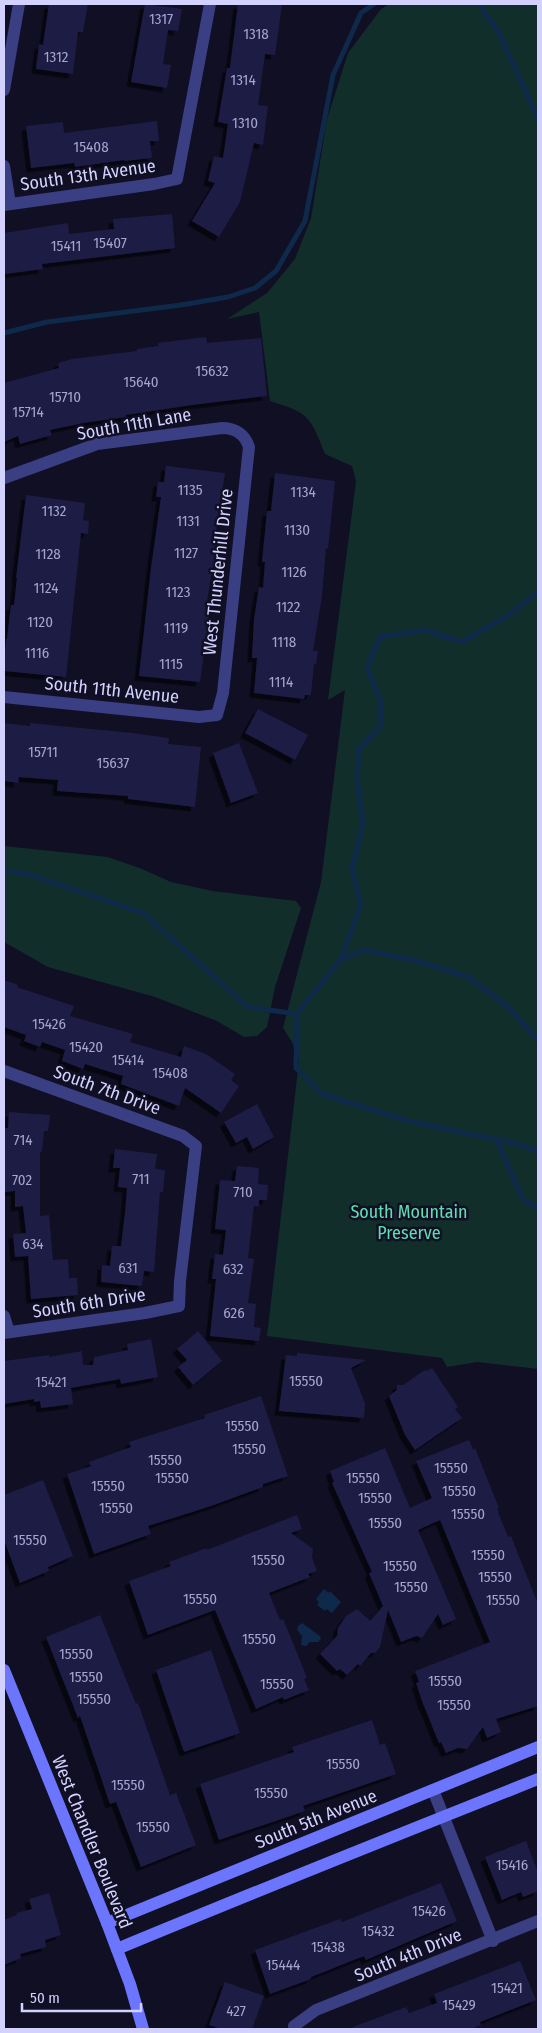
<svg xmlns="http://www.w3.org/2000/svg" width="542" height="2033" font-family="'Fira Sans Condensed',sans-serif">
<defs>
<filter id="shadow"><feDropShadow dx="-4.5" dy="4.5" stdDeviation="0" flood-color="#0009"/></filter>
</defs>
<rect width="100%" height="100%" fill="#100f24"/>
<g fill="#122e2a">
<path d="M389,4H538V1369L477,1362L447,1367L442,1358L267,1336L299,1061L292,1042L283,1028L321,882L345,690L328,700L356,481L352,466L325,454C310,416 309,413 270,401L259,312L227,319L267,293L295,259L311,218L327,119L348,53L381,9Z"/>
<path d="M4,846L108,857L142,869L171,882L213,891L296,901L301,908L275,987L267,1027L257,1036L244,1037L217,1021L155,997L48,967L4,942Z"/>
</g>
<g fill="#0e2949">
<path d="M324,1589L329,1593L330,1591L341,1602L332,1613L327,1609L325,1611L317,1605L319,1602L316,1599Z"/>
<path d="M302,1623L320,1636L321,1639L318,1642H310L306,1646L301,1645L302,1636L297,1630L298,1626Z"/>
</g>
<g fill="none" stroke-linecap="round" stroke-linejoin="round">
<g stroke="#0e2949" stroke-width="5">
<path d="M479,4L499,33L538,119"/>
<path d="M4,333L47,322L181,305L228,297L255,288L276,271L305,221L333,75L361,13L374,4"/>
<path d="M4,871L25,873L143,913L248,1007L297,1014L296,1068L322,1094L408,1121L513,1143L538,1151"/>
<path d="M341,959L361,904L352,869L363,823L357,781L359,749L380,727L381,702L367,667L380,637L425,630L462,642L510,614L538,592"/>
<path d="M297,1014L341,959L365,950L414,960L469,977L509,1008L538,1040"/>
<path d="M496,1139L523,1199L538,1208"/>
</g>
</g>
<g fill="#1f1b45" filter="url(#shadow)">
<path d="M49,4H88L83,32H78L73,74L36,69L39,44L43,45Z"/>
<path d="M145,4L182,9L178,31L168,30L163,64L171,65L167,88L131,82Z"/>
<path d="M238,4H282L275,55L265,54L258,105L268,106L263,145L254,143L240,202L219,237L192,221L215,183L208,181L214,156L223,158L228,124L218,122L227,68H230Z"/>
<path d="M157,121L159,141H150L152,158L124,161V160L75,167L74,163L31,168L26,126L63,122L64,133Z"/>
<path d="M172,214L175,248L42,264L43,269L5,274L4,233L68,223L69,234L114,229L113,219Z"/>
<path d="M206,337L207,343L261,338L267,396L192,405L126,415V417L83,423L50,430L52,435L20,444L18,436L4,442V383L59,368L58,363L72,359L137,351V349L158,346V343Z"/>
<path d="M166,466L225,473L214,544L220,545L218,561H214L212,576H211L205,615L209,616L200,682L139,676L151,568L161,497H156L158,482H164Z"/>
<path d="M275,473L335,481L328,549L326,548L322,596L313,651H318L316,664H314L311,695H305L304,699L254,693L257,658H252L254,619L259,587L263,588L265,562H262L267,511H271Z"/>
<path d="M26,495L85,503L83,520L89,521L88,534L81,533L66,677L4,671L6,639H7L11,605H14L17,578H16Z"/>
<path d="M258,709L308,735L295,760L245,733Z"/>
<path d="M4,723L30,726V723L132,733L169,738L168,744L201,747L195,807L128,799V796L57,791L58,780L19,777L18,783L4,781Z"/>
<path d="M239,743L258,793L231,803L213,753Z"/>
<path d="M4,980L18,985L17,987L74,1006L70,1016L133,1034L130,1042L181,1057L184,1046L206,1054L235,1074L231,1080L239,1086L221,1113L185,1088L179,1106L121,1084L123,1076L85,1064L83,1069L62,1061L65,1050L42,1042L40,1047L24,1041L26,1035L4,1027Z"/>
<path d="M257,1104L274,1137L253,1149L247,1137L236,1143L224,1122Z"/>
<path d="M9,1112L50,1115L48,1131H44L42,1152H40V1216L49,1215L53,1260L68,1259L69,1278H77L78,1295L31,1299L28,1256L15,1257L13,1234L26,1233L23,1206L15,1207V1191L4,1192V1128H8Z"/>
<path d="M115,1149L157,1154L155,1169L165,1170L163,1192H160L154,1272L144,1271L142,1286L101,1282L102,1265L110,1266L112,1246H121L125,1213L127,1188L118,1187L120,1168H113Z"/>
<path d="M237,1166L259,1168L258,1184L268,1185L267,1200H259V1206H254L248,1258L254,1259L248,1303L256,1304L254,1327L261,1328L259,1341L210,1336L216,1279H212L215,1254L223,1255L226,1230L215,1229L220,1180L235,1181Z"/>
<path d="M198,1331L222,1361L193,1385L178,1367L187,1360L177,1349Z"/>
<path d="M151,1339L158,1377L121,1384L120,1379L71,1388L73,1404L41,1408L40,1401L34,1402V1399L4,1404V1361L49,1355V1357L82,1351L83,1365H93L94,1357L128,1350L127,1344Z"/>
<path d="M297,1353L366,1360L351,1368L365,1403L364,1418L279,1411L286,1355L297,1356Z"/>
<path d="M432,1368L458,1407L455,1409L462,1418L415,1450L405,1435L389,1396L397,1390V1385H403L425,1370L426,1371Z"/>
<path d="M261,1396L288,1476L263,1484V1487L211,1506L148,1526L151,1534L94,1554L67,1474L91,1466L89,1462L131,1447L129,1442L205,1418L204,1415Z"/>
<path d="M469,1440L473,1450L475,1448L499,1508L497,1509L508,1537L511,1536L538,1604V1706L496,1719L501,1732L487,1738L483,1727L467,1749L458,1748L446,1753L441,1742L439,1743L422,1701L416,1683L419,1682L415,1671L490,1642L440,1520L418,1530L456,1619L443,1625L438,1614L422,1638L416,1636L401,1642L388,1610L380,1647L375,1653H371L360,1666L358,1664L347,1675L340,1669L337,1671L320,1654L337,1636L338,1628L346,1616L357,1609L370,1621L383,1606L369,1573L372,1572L332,1483L334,1482L330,1471L385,1448L410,1508L432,1498L416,1461Z"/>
<path d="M43,1480L73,1556L48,1567L49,1571L20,1583L4,1540V1495Z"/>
<path d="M297,1515L302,1529L291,1533L313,1549L312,1558L317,1571L308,1574L310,1577L269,1593L280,1620L283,1619L289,1633L307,1678L304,1679L309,1690L284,1700L283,1697L256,1709L215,1610L148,1635L129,1581L171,1566L169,1562L207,1548V1550Z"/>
<path d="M100,1615L136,1704L138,1703L170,1795L176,1793L196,1845L141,1867L116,1802L110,1804L80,1716L78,1718L46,1637Z"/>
<path d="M211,1650L240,1733L184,1752L156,1670Z"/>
<path d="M372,1720L380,1745L385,1743L396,1774L303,1806L305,1811L219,1840L200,1784L294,1752L292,1747Z"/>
<path d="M526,1841L538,1873V1891L523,1897L521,1892L502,1900L485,1857Z"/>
<path d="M441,1883L457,1921L366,1960L364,1956L311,1977V1979L270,1994L255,1950L340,1919L342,1922Z"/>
<path d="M49,1893L61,1935L45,1940L46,1947L20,1954L21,1958L4,1965V1920L17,1915L16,1913L32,1909L29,1899Z"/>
<path d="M520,1961L536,2000L480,2022L481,2025L471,2029H353V2027L406,2007L409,2013L437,2003L434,1994Z"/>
<path d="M225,1982L264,1996L252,2029H221L209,2025Z"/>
</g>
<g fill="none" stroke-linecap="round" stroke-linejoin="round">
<g stroke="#3a3e82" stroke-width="12">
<path d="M4,90L19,4"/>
<path d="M4,166L10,204"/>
<path d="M4,205L154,184L177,179L210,4"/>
<path d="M4,478L97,444L222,428C235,428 245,434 249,447L223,693L217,715L199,717L4,697"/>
<path d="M4,1071L183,1136L196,1146L180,1281L179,1306L145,1313L4,1333"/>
<path d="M4,1316L9,1332"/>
<path d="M433,1790L493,1941"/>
<path d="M295,2029L294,2026L316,2010L538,1921"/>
</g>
<g stroke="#6b75fd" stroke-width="12">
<path d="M4,1670L107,1923L130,1984L143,2029"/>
<path d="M107,1923L538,1747"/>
<path d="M117,1949C257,1891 397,1835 538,1779"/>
</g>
</g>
<g text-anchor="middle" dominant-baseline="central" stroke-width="5" stroke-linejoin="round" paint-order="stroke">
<g font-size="15" fill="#a6a4d0">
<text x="161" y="19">1317</text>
<text x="256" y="34">1318</text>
<text x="56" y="57">1312</text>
<text x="243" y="80">1314</text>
<text x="245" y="123">1310</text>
<text x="91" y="147">15408</text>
<text x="110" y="243">15407</text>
<text x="66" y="246">15411</text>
<text x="212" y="371">15632</text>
<text x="141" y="382">15640</text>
<text x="65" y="397">15710</text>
<text x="28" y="412">15714</text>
<text x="190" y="490">1135</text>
<text x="303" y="492">1134</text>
<text x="54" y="511">1132</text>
<text x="188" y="521">1131</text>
<text x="297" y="530">1130</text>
<text x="186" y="553">1127</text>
<text x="48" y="554">1128</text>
<text x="294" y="572">1126</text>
<text x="46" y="588">1124</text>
<text x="178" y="592">1123</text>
<text x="288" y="607">1122</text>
<text x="40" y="622">1120</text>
<text x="176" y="628">1119</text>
<text x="284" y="642">1118</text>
<text x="37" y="653">1116</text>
<text x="171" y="664">1115</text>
<text x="281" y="682">1114</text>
<text x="43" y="752">15711</text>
<text x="113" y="763">15637</text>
<text x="49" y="1024">15426</text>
<text x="86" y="1047">15420</text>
<text x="128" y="1060">15414</text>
<text x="170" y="1073">15408</text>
<text x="23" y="1140">714</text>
<text x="141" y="1179">711</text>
<text x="22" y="1180">702</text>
<text x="243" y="1192">710</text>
<text x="33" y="1244">634</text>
<text x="128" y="1268">631</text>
<text x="233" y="1269">632</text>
<text x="234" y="1313">626</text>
<text x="306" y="1381">15550</text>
<text x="51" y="1382">15421</text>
<text x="242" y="1426">15550</text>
<text x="249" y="1449">15550</text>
<text x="165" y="1460">15550</text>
<text x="451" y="1468">15550</text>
<text x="172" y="1478">15550</text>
<text x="363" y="1478">15550</text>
<text x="108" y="1486">15550</text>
<text x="459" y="1491">15550</text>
<text x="375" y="1498">15550</text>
<text x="116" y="1508">15550</text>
<text x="468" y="1514">15550</text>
<text x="385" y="1523">15550</text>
<text x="30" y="1540">15550</text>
<text x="488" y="1555">15550</text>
<text x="268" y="1560">15550</text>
<text x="400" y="1566">15550</text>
<text x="495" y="1577">15550</text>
<text x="411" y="1587">15550</text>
<text x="200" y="1599">15550</text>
<text x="503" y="1600">15550</text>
<text x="259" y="1639">15550</text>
<text x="76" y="1654">15550</text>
<text x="86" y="1677">15550</text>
<text x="445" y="1681">15550</text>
<text x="277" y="1684">15550</text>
<text x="94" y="1699">15550</text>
<text x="454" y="1705">15550</text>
<text x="343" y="1764">15550</text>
<text x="128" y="1785">15550</text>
<text x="271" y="1793">15550</text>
<text x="153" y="1827">15550</text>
<text x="512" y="1865">15416</text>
<text x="429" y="1911">15426</text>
<text x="378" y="1931">15432</text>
<text x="328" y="1947">15438</text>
<text x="283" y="1965">15444</text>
<text x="507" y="1988">15421</text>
<text x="459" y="2005">15429</text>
<text x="236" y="2011">427</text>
</g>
<g font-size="18" fill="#d3d2fe" stroke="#100f24">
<text transform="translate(88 175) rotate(-8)">South 13th Avenue</text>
<text transform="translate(134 424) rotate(-10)">South 11th Lane</text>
<text transform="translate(218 572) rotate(-84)">West Thunderhill Drive</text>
<text transform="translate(112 690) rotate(6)">South 11th Avenue</text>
<text transform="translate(107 1090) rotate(20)">South 7th Drive</text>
<text transform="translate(89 1303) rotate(-9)">South 6th Drive</text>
<text transform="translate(316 1819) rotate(-22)">South 5th Avenue</text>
<text transform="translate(92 1842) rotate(68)">West Chandler Boulevard</text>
<text transform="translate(408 1955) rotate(-22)">South 4th Drive</text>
</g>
<g font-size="18" fill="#5fdeb2" stroke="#100f24">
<text x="409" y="1212">South Mountain<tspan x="409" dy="21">Preserve</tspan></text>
</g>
</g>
<rect width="542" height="2033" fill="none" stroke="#d3d2fe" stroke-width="10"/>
<path d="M22 2003v8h119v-8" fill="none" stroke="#d3d2fe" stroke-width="2.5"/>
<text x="30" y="2003" font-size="15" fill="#d3d2fe" stroke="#100f24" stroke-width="4" paint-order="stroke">50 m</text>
</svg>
